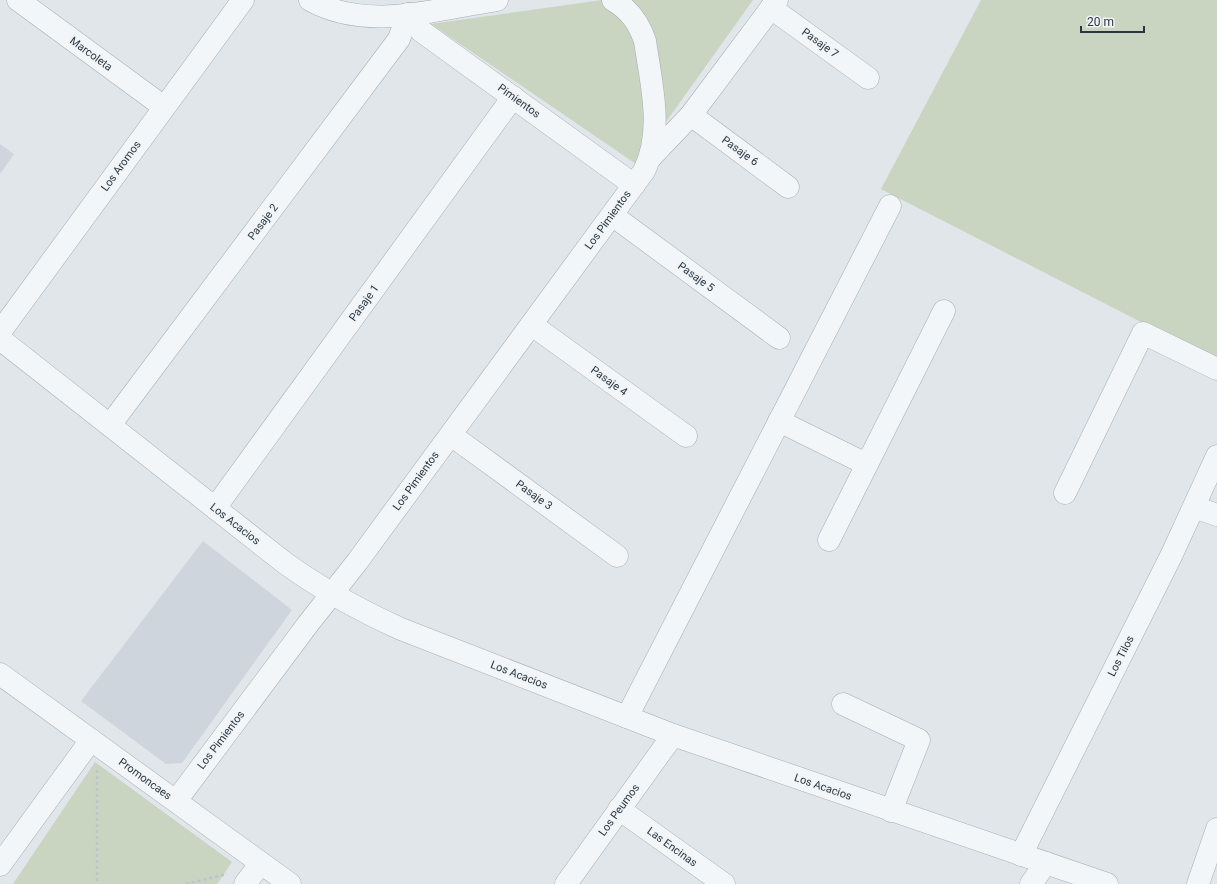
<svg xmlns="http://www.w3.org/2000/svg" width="1217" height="884" font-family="Roboto,sans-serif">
<rect width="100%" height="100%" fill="#e0e6ea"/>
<g fill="#ced5dc">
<path d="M0,144L14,154L0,174Z"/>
<path d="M203,541L292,610L182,763L166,764L81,701Z"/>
</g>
<g fill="#c9d4c1">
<path d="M602,0H753L636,164L431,24Z"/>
<path d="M981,0H1217V361L881,189Z"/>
<path d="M95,762L232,862L217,884H13Z"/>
</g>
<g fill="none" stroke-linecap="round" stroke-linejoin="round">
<g stroke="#a5aeb4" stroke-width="23">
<g id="minor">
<path d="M18,0L164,107"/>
<path d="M310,0C367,32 436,9 497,0"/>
<path d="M771,8L868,78"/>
<path d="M408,14L421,31L634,185"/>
<path d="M691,115L788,187"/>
<path d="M651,157L691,115L777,0"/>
<path d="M612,215L779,338"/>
<path d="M532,325L686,436"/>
<path d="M0,332L243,0"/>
<path d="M0,339L285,563C321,589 359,610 401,629L673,735L1107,884"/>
<path d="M779,421L866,464"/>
<path d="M110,425L399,39L408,14"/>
<path d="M451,435L617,556"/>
<path d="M1065,493L1143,333L1217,369"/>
<path d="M1194,507L1217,515"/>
<path d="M215,508L513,97"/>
<path d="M829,540L944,311"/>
<path d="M0,674L290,884"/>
<path d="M843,704L919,740L891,811"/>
<path d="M627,717L890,206"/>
<path d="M176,801L308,624L357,562L644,171C664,131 651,83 645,41C639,23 630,10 613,0"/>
<path d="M619,809L724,884"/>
<path d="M1021,855L1172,554L1217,456"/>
<path d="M0,865L91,740"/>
<path d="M245,884L261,863"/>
<path d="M566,884L673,735"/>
<path d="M1031,884L1046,863"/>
<path d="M1198,884L1217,829"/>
</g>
</g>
<g stroke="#bec4c9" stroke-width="2.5" stroke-dasharray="3 3" stroke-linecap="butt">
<path d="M97,770V884"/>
<path d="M186,884L227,874"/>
</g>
<use href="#minor" stroke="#f3f6f8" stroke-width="22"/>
</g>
<g text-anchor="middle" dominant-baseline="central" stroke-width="3" stroke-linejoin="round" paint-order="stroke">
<g font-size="11" fill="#283642" stroke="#f0f4f7">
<text transform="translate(820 43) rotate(36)">Pasaje 7</text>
<text transform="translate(91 54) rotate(36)">Marcoleta</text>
<text transform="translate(519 101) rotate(36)">Pimientos</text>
<text transform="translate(740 151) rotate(36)">Pasaje 6</text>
<text transform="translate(121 166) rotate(-54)">Los Aromos</text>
<text transform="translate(608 220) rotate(-54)">Los Pimientos</text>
<text transform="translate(263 222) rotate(-53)">Pasaje 2</text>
<text transform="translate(696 277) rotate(36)">Pasaje 5</text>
<text transform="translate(364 303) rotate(-54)">Pasaje 1</text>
<text transform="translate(609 381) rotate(36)">Pasaje 4</text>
<text transform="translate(416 481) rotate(-54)">Los Pimientos</text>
<text transform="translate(534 495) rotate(36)">Pasaje 3</text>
<text transform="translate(235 524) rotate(38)">Los Acacios</text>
<text transform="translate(1121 656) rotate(-63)">Los Tilos</text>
<text transform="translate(519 675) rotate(21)">Los Acacios</text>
<text transform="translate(221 740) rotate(-53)">Los Pimientos</text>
<text transform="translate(145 779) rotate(36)">Promoncaes</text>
<text transform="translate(823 787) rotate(19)">Los Acacios</text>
<text transform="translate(619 810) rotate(-54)">Los Peumos</text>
<text transform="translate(672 847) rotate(36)">Las Encinas</text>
</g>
</g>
<path d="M1081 26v6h63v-6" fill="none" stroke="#283642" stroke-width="2"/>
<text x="1087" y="26" font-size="12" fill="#283642" stroke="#f0f4f7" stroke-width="3" paint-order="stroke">20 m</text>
</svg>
